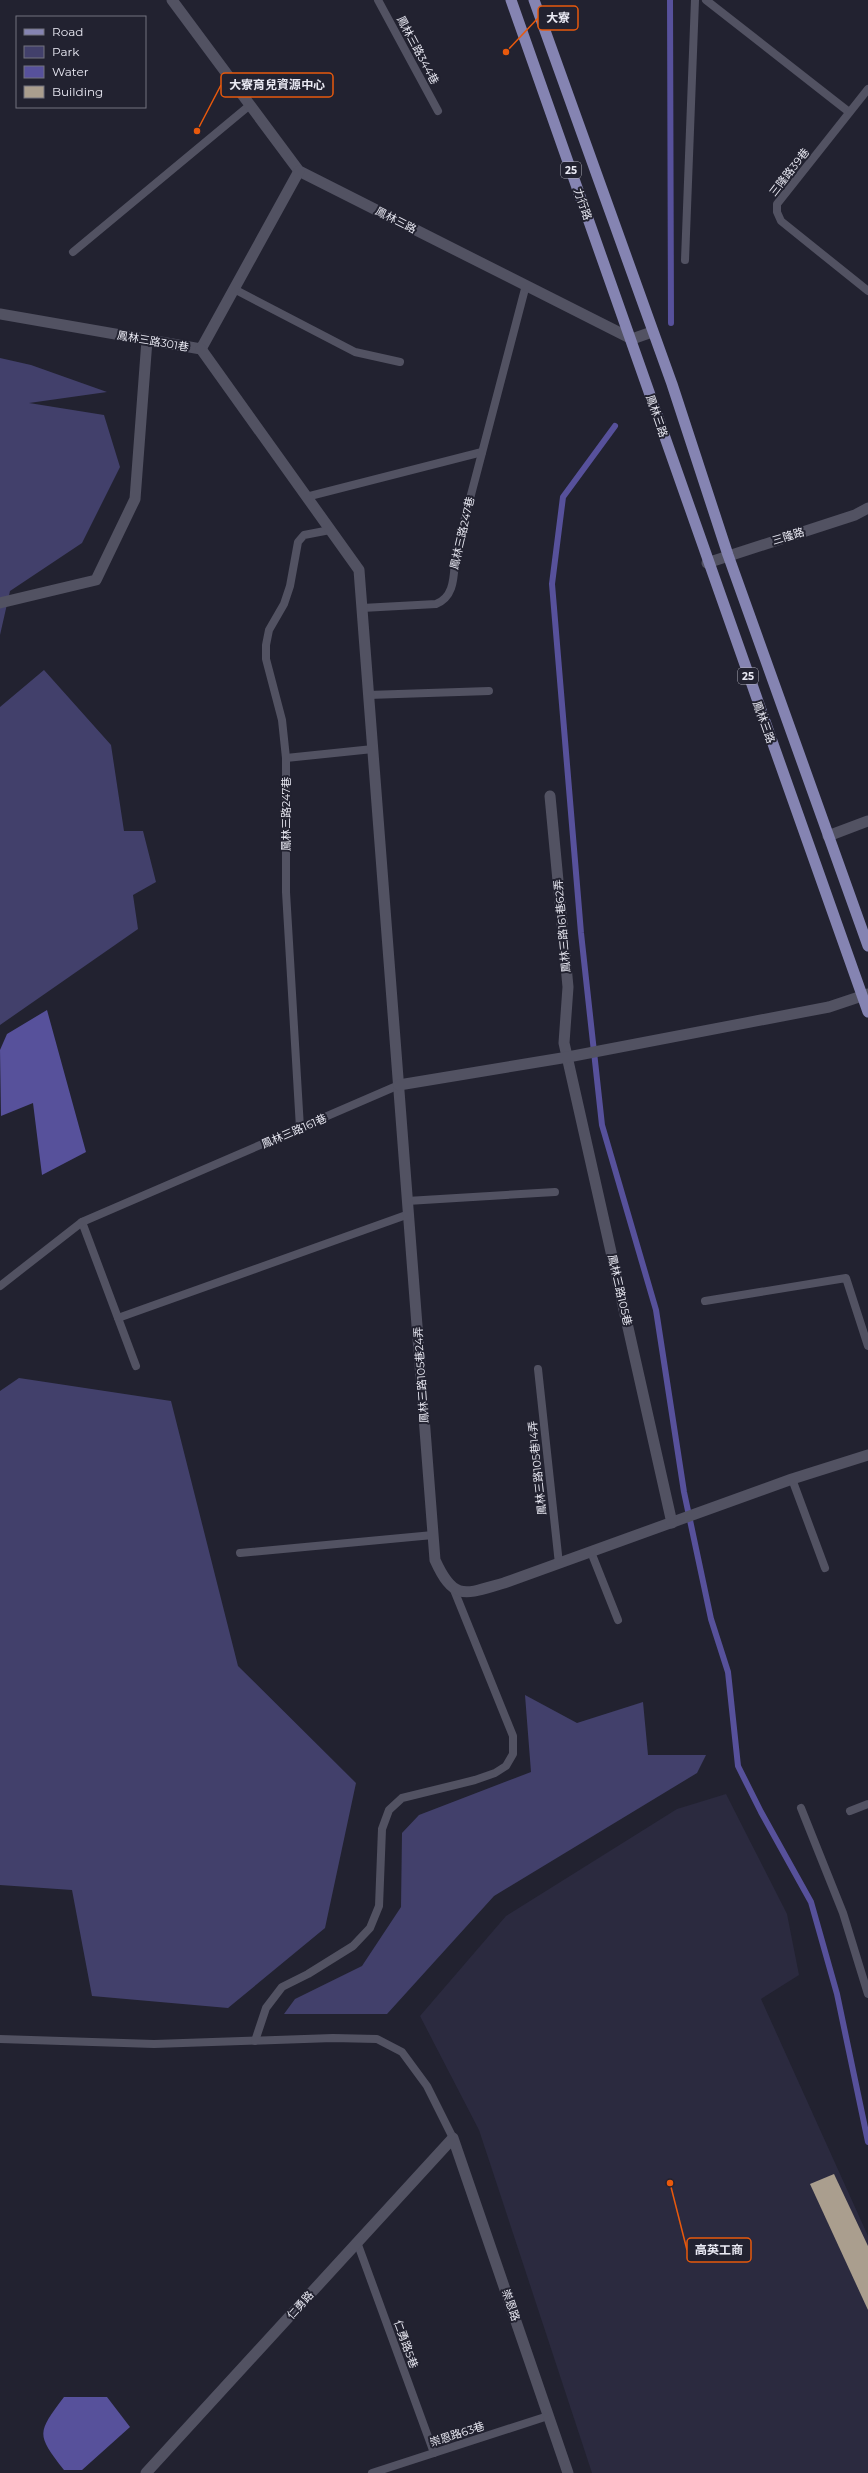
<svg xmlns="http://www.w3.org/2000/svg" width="868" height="2473" font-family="Montserrat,'Noto Sans TC',sans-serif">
<rect width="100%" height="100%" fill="#222230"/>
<path fill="#2b2a3f" d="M726,1794L787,1914L799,1975L761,1999L868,2236V2473H592L479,2130L420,2016L506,1916L677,1809Z"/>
<g fill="#42406b">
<path d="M0,358L31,365L107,392L29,403L104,415L120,467L82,543L10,591L0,635Z"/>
<path d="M44,670L111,745L124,831H143L156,882L133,895L138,929L0,1025V707Z"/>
<path d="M19,1378L171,1401L238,1666L356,1783L325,1928L228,2008L92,1996L72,1890L0,1885V1391Z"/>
<path d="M525,1695L577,1723L643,1702L648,1755H706L697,1773L494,1896L387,2014H284L295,1999L362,1966L401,1907L402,1833L419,1815L531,1772Z"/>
</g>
<g fill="#57519b">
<path d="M47,1010L86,1152L42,1175L33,1103L1,1116L0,1050L7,1034Z"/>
<path d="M64,2397H107L130,2427L82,2470H64C36,2434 37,2433 64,2397Z"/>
</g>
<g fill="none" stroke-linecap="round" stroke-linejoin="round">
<g stroke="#57519b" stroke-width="6">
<path d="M670,0L671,323"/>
<path d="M615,426L563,497L552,584L581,933L602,1125L656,1310L684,1492L711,1619L728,1672L738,1766L761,1812L811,1902L837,1994L868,2142"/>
</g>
</g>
<path fill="#aa9e8e" d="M834,2174L868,2246V2310L810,2184Z"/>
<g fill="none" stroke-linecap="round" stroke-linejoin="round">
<g stroke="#525262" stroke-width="8">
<path d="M378,0L438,111"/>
<path d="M706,0L849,112"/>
<path d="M868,89L777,204V212L781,221L868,291"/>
<path d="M73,252L250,105"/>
<path d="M685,260L695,0"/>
<path d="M234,289L355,352L400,362"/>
<path d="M306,497L482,452"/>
<path d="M362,608L436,604C457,596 453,571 456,552L526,285"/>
<path d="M368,695L489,691"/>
<path d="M286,758L373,749"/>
<path d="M300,1128L286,892V758L282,720L266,659V645L269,630L284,604L290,586L298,542L304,535L330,530"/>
<path d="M407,1201L555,1192"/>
<path d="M82,1222L136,1366"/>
<path d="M0,1286L82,1222L399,1085"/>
<path d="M705,1301L846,1278L868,1346"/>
<path d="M118,1318L409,1214"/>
<path d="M538,1369L559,1564"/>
<path d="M792,1479L825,1568"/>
<path d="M591,1552L618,1620"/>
<path d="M240,1553L433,1535"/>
<path d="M801,1808L843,1913L868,1994"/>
<path d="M850,1811L868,1804"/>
<path d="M0,2039L154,2044L333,2038L377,2039L402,2052L427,2086L453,2138"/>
<path d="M255,2041L266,2008L282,1987L308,1974L353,1946L370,1928L379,1906L382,1829L389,1810L402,1798L475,1780L495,1773L506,1766L513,1754V1736L454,1590"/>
<path d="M357,2242L434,2453"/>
<path d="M372,2473L548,2416"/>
</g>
<g stroke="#525262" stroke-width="11">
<path d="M172,0L299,171L632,339L652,332"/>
<path d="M0,314L201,349L299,171"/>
<path d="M201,349L359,570L435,1560C454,1602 465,1594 504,1583L792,1479L868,1455"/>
<path d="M0,603L96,580L135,499L147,340"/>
<path d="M550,796L568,987L564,1043L672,1523"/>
<path d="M828,836L868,821"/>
<path d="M399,1085L568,1057L829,1007L868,994"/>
<path d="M146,2473L453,2138L568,2473"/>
</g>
<path stroke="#525262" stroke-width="11" d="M707,563L855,515L868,508"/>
<g stroke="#8584b2" stroke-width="11">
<path d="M511,0C630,337 748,675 868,1012"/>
<path d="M534,0L672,384L728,555L868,946"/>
</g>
</g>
<g text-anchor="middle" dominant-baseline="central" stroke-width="4" stroke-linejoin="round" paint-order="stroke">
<g fill="#222230" stroke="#adadb8" stroke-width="1">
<rect x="561" y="162" width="20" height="16" rx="3"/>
<rect x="738" y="668" width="20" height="16" rx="3"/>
</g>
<g font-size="10" font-weight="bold" fill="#e9e9f3">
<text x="571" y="170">25</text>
<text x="748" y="676">25</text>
</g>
<g font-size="11" fill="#e9e9f3" stroke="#222230">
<text transform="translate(418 50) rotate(62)">鳳林三路344巷</text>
<text transform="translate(789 172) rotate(-52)">三隆路39巷</text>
<text transform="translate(583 204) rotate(71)">力行路</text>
<text transform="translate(396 220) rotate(27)">鳳林三路</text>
<text transform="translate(153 341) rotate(10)">鳳林三路301巷</text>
<text transform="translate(657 416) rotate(71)">鳳林三路</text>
<text transform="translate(462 533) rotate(-77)">鳳林三路247巷</text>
<text transform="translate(788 536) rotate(-17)">三隆路</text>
<text transform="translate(764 722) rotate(70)">鳳林三路</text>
<text transform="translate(286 814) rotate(-90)">鳳林三路247巷</text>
<text transform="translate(562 926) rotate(-95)">鳳林三路161巷62弄</text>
<text transform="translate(294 1131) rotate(-23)">鳳林三路161巷</text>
<text transform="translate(620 1290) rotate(77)">鳳林三路105巷</text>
<text transform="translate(421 1375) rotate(-94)">鳳林三路105巷24弄</text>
<text transform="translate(537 1468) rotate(-96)">鳳林三路105巷14弄</text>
<text transform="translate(300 2305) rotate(-48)">仁勇路</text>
<text transform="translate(511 2305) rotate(71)">崇恩路</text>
<text transform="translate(406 2344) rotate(70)">仁勇路5巷</text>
<text transform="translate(457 2434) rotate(-18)">崇恩路63巷</text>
</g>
</g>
<path fill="none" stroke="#e8590c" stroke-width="1.5" d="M506 52L538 18M197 131L221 85M670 2183L687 2250"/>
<g fill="#e8590c" stroke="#222230" stroke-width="1.5">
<circle cx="506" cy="52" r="4"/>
<circle cx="197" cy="131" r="4"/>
<circle cx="670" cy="2183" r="4"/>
</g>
<g fill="#222230" stroke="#e8590c" stroke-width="1.5">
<rect x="538" y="6" width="40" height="24" rx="4"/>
<rect x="221" y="73" width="112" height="24" rx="4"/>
<rect x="687" y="2238" width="64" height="24" rx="4"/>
</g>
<g font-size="12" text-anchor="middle" font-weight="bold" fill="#e9e9f3">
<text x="558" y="22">大寮</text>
<text x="277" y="89">大寮育兒資源中心</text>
<text x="719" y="2254">高英工商</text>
</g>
<rect x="16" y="16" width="130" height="92" fill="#222230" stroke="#72727e"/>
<rect x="24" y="29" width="20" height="6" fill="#8584b2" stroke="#72727e"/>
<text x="52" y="36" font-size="12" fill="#e9e9f3">Road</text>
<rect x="24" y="46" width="20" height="12" fill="#42406b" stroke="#72727e"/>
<text x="52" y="56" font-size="12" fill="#e9e9f3">Park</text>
<rect x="24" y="66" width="20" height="12" fill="#57519b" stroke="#72727e"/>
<text x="52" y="76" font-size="12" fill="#e9e9f3">Water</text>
<rect x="24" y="86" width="20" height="12" fill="#aa9e8e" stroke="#72727e"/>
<text x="52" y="96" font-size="12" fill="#e9e9f3">Building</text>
</svg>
